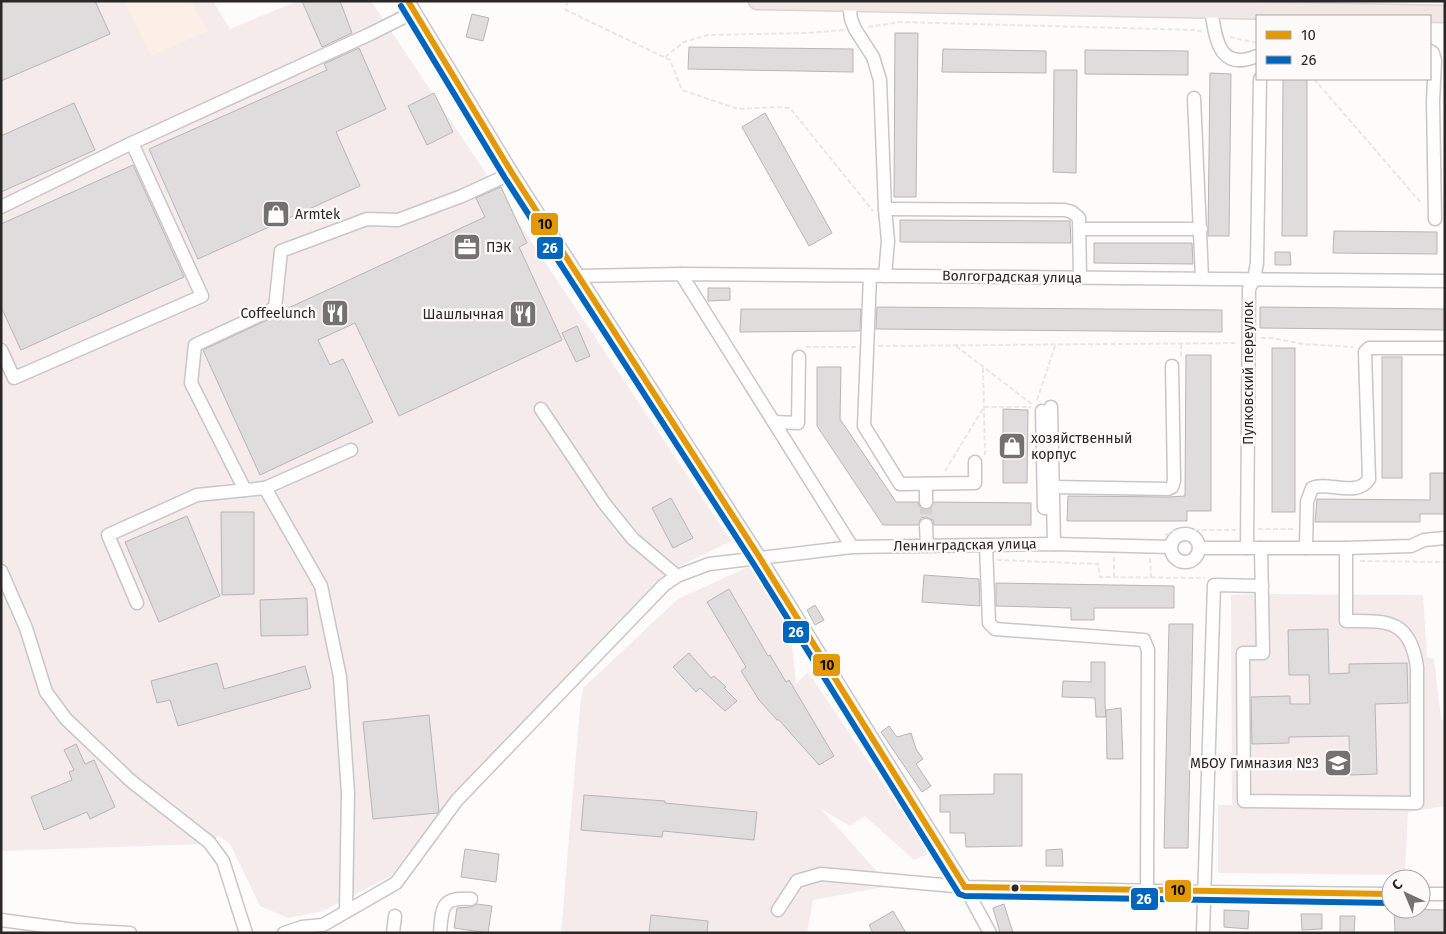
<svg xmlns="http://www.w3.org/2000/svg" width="1446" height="934" font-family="'Fira Sans',sans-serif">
<rect width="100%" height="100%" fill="#fefbfb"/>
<g fill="#f5ebeb">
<path d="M1,1H213L230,29L298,1H371L731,541L666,573L456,792L391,876L323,911L288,918L260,906L230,844L219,836L203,844L1,851Z"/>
<path d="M750,566L755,568L790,625L796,684L808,672L930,853L914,860L865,816L850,826L821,809L890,886L813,900L807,933H561L580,707L583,688L678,599Z"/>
<path d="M1262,594L1423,595L1427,657L1434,659L1441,719L1445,721V806L1408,812L1405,875L1218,873V805H1232L1231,595Z"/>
</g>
<path fill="#fcefe7" d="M124,1H190L208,31L151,56Z"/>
<g fill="#dfdcdd" stroke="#b8b5b6">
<path d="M1,1H95L110,34L1,81Z"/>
<path d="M302,1H340L352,33L322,47Z"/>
<path d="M472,14L489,18L483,41L466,37Z"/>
<path d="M895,33H918L916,197H894Z"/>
<path d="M689,47L853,49V72L688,69Z"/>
<path d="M359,48L386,109L336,132L360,186L198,259L149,149L327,70L324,64Z"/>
<path d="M943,49L1046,51V73L942,72Z"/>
<path d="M1085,50L1188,51V75L1085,74Z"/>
<path d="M1054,70H1077L1076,173L1053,172Z"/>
<path d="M1210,73L1231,74L1229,236H1208Z"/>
<path d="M1283,79H1307V236H1282Z"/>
<path d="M434,93L453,132L427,145L408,106Z"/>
<path d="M74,103L95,150L1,192V136Z"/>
<path d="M765,113L832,233L809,246L742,127Z"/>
<path d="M133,165L184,277L21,350L1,307V224Z"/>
<path d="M501,187L527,243L519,247L562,340L399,416L355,323L318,340L330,365L343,359L373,422L260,475L203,350L278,315L282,311L485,217L476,198Z"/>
<path d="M900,220L1070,221L1071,243L900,242Z"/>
<path d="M1334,231L1437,232V254L1333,253Z"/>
<path d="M1094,243H1192L1193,264L1094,263Z"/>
<path d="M1275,252H1290L1291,265H1275Z"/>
<path d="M708,288H730V300L708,301Z"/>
<path d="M877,307L1222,310V332L876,329Z"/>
<path d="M1260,307L1445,309V330L1260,328Z"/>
<path d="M741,309H861L860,331L740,332Z"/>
<path d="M577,326L590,356L576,362L562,333Z"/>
<rect x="1272" y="348" width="23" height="164"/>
<path d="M1186,355H1211V511H1187V521H1067L1068,496L1168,497L1185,496Z"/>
<rect x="1382" y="357" width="20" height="121"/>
<path d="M817,367H841L840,419L896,502H918L919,506L926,510L930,509L934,502L1031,503V525H934L933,520L926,517L921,518L918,525H883L817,426Z"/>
<path d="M1003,409L1028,410L1027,483H1003Z"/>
<path d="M1430,473H1445V514H1420V522H1315L1317,499L1430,500Z"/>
<path d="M671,498L693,538L673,548L652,508Z"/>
<path d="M221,512H254V594L222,595Z"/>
<path d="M187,516L220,596L159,622L125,542Z"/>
<path d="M924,575L979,579L980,606L922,602Z"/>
<path d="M996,583L1174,586V608H1094V620H1071V608L996,606Z"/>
<path d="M729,589L768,656L770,655L786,682L789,680L834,756L819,765L779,720H777L759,700L741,671L746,667L707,602Z"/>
<path d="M307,598L308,635L261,636L260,600Z"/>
<path d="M815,605L824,620L815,625L807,610Z"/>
<path d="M1169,624H1193L1188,848H1164Z"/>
<path d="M1328,629L1329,674L1349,673V664L1407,663L1408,703L1375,704L1377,774L1350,775L1349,736L1289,737V743L1252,744L1251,697L1290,696V704H1310L1309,675H1289L1288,630Z"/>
<path d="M689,653L711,678L714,676L726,687L724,688L737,701L725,711L700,688L696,692L673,667Z"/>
<path d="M1091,662H1105V704L1106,717H1096L1095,698L1062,697L1063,681L1091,682Z"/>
<path d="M217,663L224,689L305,666L311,688L178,726L170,700L157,703L151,681Z"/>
<path d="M1121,708L1123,759H1107L1106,710Z"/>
<path d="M429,715L439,811L438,813L373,819L363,722Z"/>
<path d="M889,726L897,737L911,733L916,749L923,759L916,764L931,786L922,792L881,732Z"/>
<path d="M76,744L85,764L94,760L115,807L90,819L87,812L44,830L31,797L72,780L69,772L74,770L64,750Z"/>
<path d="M994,774H1022V846L966,847L965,833H950V812H940V795L994,794Z"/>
<path d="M584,795L665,801V803L757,812L754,840L663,831L662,837L581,830Z"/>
<path d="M465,849L499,854L496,882L461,877Z"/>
<path d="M1062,849L1063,866H1046V850Z"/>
<path d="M477,904L492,906L488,933L454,928L457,908L471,907Z"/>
<path d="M1004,904L1013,933H1000L993,908Z"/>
<path d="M1394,909L1445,910V933H1395Z"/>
<path d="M1224,910L1249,911L1248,929L1224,927Z"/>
<path d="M893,911L906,933H873L869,925Z"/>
<path d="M1301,914H1322V929L1302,930Z"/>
<path d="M651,915L708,921L707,933H649Z"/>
<path d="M1340,916H1355L1354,933H1340Z"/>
</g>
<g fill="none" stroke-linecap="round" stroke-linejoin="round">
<path stroke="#d4d1d1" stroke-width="12" stroke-dasharray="12 6" stroke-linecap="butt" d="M926,502V525"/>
<g stroke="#c9c6c6" stroke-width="15">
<g id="minor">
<path d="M408,1L512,173L760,558L965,887L990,933"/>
<path d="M849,3L851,19L855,29L873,57L880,80L885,209L888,241L885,276"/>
<path d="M1211,10C1216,38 1218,72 1257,56"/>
<path d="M1430,51L1433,53L1435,61L1433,101L1435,219"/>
<path d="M1194,98L1202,278"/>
<path d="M1,207L132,143L370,34L414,12"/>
<path d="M885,209L1065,210L1072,212L1079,218L1080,278"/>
<path d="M1080,229H1201"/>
<path d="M681,274L852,547"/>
<path d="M579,276L681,274L1445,281"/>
<path d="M870,276L864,426L900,484L975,483V462"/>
<path d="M1,350L14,378L202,296L132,143"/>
<path d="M1051,407L1054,544"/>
<path d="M541,409L604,503L633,539L677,576"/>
<path d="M1042,411L1044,508H1053"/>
<path d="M774,422L798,423L799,357"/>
<path d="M926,484V502"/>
<path d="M1053,487L1168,489L1172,487L1174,481L1172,366"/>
<path d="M245,490L191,383L195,345L275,308L281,251L367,219L398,220L462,196L512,173"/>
<path d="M926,525L927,546"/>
<circle cx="1185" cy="548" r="14"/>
<path d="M986,545L989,623L995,629L1144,640L1148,650L1147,891"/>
<path d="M1199,548H1346L1411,546L1424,540L1445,538"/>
<path d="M1247,548L1249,289L1254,279L1257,263L1260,79"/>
<path d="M1261,548L1263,653H1243L1244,801L1417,803V667C1410,618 1386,621 1346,621V548"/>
<path d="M1306,548L1307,502L1312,488C1328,481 1357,498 1369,479L1365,352L1369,348H1445"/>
<path d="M1,571L26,628L46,692L66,719L131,781L209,842L223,861L246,933"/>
<path d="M137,603L108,535L197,495L265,488"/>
<path d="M1421,894H1445"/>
<path d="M778,910L797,881L821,874L965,887L1204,892L1391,894"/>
<path d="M346,911L348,793L340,677L321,586L265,488L351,450"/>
<path d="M1,920L75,930L130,933"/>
<path d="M284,933L302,927L323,925L396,883L457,800L664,585L677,576L709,564L852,547L1054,544L1171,547"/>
<path d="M393,933L395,916"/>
<path d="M440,933C442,906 442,897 471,899"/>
<path d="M1203,933L1214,585L1262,586"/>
</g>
</g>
<g stroke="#d9d6d6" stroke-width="19">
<path id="major" d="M757,1L1445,14"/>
</g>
<g stroke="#e7e7e7" stroke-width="2" stroke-dasharray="5 2.5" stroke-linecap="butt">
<path d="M567,1L566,10L670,60L682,90L738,109L776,107L790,108L873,211"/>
<path d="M868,27L900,22L1194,30L1203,32"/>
<path d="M1230,37L1257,43"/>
<path d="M665,57L684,42L708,35L807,33L844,30"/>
<path d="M1314,79L1422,204"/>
<path d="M1261,338H1271L1303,344L1353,347"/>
<path d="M1181,344V359"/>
<path d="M878,346L1236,343"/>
<path d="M956,346L1033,405"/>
<path d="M806,347H856"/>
<path d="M983,368L985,455"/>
<path d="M1037,400L1055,346"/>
<path d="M945,471L984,407H1031"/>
<path d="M1258,529H1294"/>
<path d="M1165,535L1179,530H1236"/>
<path d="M1114,557V577"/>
<path d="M1150,558L1151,578"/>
<path d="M997,560L1098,564L1100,577L1205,578"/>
<path d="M1360,561L1445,562"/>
</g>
<use href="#minor" stroke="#fffefe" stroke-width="12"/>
<use href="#major" stroke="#f1e7e5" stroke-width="16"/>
<g stroke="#fffafa" stroke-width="10">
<g id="bus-1">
<path d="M408,1L512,173L760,558L965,887"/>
<path d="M965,887L1391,894"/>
</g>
</g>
<g stroke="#fffafa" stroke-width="10">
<path id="bus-2" d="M401,6L505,178L753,563L959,894L965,896L1391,903"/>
</g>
<use href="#bus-1" stroke="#e29904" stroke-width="6"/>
<use href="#bus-2" stroke="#0065bd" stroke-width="6"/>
</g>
<defs>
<g id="shop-square" transform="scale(1.4375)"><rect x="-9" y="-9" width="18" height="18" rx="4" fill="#747171" stroke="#fffafa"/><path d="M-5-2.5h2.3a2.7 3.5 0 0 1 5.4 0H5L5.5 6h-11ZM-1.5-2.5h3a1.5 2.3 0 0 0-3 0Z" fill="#fff"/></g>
<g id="office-square" transform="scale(1.4375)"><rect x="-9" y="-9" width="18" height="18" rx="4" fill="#747171" stroke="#fffafa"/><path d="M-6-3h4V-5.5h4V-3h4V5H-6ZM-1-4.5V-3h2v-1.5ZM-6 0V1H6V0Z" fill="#fff"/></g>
<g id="restaurant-square" transform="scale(1.4375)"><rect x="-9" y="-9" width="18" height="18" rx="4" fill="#747171" stroke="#fffafa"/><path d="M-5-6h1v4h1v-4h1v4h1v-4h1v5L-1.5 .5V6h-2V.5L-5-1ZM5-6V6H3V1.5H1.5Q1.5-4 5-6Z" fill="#fff"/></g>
<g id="school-square" transform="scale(1.4375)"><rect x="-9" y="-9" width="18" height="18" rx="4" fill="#747171" stroke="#fffafa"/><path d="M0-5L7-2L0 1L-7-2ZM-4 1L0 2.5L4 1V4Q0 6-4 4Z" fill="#fff"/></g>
</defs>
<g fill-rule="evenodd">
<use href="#shop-square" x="276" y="214"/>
<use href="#office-square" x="467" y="247"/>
<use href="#restaurant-square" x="335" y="313"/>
<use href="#restaurant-square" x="523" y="314"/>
<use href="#shop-square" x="1012" y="446"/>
<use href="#school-square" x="1338" y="763"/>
</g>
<circle fill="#2a2727" stroke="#fffafa" stroke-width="2" cx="1015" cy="888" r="4.5"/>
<g text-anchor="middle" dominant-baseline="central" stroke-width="5" stroke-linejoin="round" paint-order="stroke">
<g font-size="14" fill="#2a2727" stroke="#fffafa" text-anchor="start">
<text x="295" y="214">Armtek</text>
<text x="486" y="247">ПЭК</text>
<text x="316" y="313" text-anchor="end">Coffeelunch</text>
<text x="504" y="314" text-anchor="end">Шашлычная</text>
<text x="1031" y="438">хозяйственный<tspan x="1031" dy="16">корпус</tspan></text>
<text x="1319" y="763" text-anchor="end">МБОУ Гимназия №3</text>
</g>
<g font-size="14" fill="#2a2727" stroke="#fffafa">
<text transform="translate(1012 277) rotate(1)">Волгоградская улица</text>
<text transform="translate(1248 373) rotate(-90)">Пулковский переулок</text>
<text transform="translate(965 545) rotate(-1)">Ленинградская улица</text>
</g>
</g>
<g stroke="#fffafa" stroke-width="2">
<rect x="530" y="212" width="29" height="24" rx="5" fill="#e29904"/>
<rect x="536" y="236" width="28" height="24" rx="5" fill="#0065bd"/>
<rect x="782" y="620" width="28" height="24" rx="5" fill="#0065bd"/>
<rect x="812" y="653" width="29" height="24" rx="5" fill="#e29904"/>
<rect x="1164" y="879" width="28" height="24" rx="5" fill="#e29904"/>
<rect x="1130" y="887" width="29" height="24" rx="5" fill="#0065bd"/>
</g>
<g font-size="14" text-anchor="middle" font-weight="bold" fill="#fff">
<text x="550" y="253">26</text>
<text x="796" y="637">26</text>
<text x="1144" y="904">26</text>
</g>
<g font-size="14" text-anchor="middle" font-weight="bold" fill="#111">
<text x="545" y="229">10</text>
<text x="827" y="670">10</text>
<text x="1178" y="895">10</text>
</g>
<rect width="1446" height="934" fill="none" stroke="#2a2727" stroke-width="5"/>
<rect x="1256" y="15" width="175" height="65" fill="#fffafa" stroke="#aaa6a6"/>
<rect x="1266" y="31" width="25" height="8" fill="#e29904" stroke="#aaa6a6"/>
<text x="1301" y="40" font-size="15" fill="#2a2727">10</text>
<rect x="1266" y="56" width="25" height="8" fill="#0065bd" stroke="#aaa6a6"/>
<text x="1301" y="65" font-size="15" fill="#2a2727">26</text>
<g transform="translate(1406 894) rotate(316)"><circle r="24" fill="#fffafa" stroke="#aaa6a6"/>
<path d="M0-4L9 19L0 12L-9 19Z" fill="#747171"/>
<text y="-8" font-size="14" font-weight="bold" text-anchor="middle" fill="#2a2727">С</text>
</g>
</svg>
